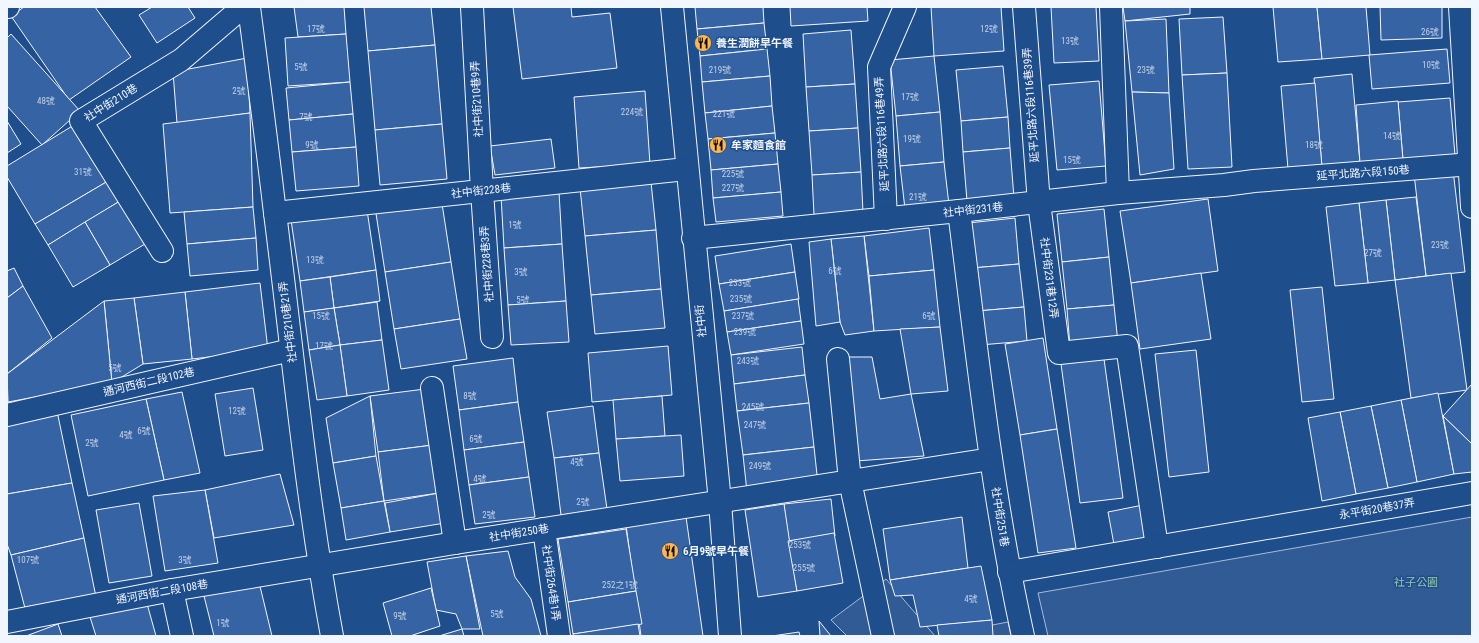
<svg xmlns="http://www.w3.org/2000/svg" width="1479" height="643" font-family="'Roboto Condensed','Noto Sans TC',sans-serif">
<rect width="100%" height="100%" fill="#1f4e8c"/>
<g fill="#305b95" stroke="#a8bbd7">
<path d="M1472,517V636H1048L1038,593Z"/>
<path d="M886,579L935,636L1008,622L1011,636H847L831,620Z"/>
</g>
<g fill="#3563a3" stroke="#f2f6ff">
<path d="M24,7H95L131,57L69,100L11,16Z"/>
<path d="M152,7H188L195,18L157,43L139,15Z"/>
<path d="M294,7H344L346,34L298,37Z"/>
<path d="M364,7H431L435,45L368,51Z"/>
<path d="M513,7H571L572,17L610,13L617,68L522,79Z"/>
<path d="M695,7H763L764,23L697,29Z"/>
<path d="M790,7H867L868,21L791,26Z"/>
<path d="M931,7H1001L1004,51L934,56Z"/>
<path d="M1051,7H1096L1099,61L1054,63Z"/>
<path d="M1123,7H1190V14L1125,21Z"/>
<path d="M1273,7H1317L1322,59L1278,62Z"/>
<path d="M1317,7H1366L1370,55L1322,59Z"/>
<path d="M1380,7H1442V38L1381,40Z"/>
<path d="M1223,17L1227,73L1182,75L1179,19Z"/>
<path d="M1166,19L1169,93L1132,92L1125,21Z"/>
<path d="M764,23L767,49L700,56L697,29Z"/>
<path d="M851,30L855,84L806,87L803,34Z"/>
<path d="M11,34L80,111L42,145L7,106V38Z"/>
<path d="M346,34L350,82L288,86L285,38Z"/>
<path d="M435,45L442,124L375,130L368,51Z"/>
<path d="M767,49L770,76L702,82L700,56Z"/>
<path d="M1447,49L1450,83L1372,89L1369,55Z"/>
<path d="M934,56L940,112L896,116L890,60Z"/>
<path d="M247,58L250,113L177,123L173,72Z"/>
<path d="M1003,66L1008,117L961,121L956,70Z"/>
<path d="M1227,73L1232,167L1188,169L1182,75Z"/>
<path d="M1352,74L1360,163L1322,167L1314,78Z"/>
<path d="M770,76L772,106L705,113L702,82Z"/>
<path d="M1099,81L1106,166L1057,170L1049,85Z"/>
<path d="M350,82L353,114L289,120L286,88Z"/>
<path d="M1315,83L1322,167L1288,169L1281,86Z"/>
<path d="M855,84L858,128L809,131L806,87Z"/>
<path d="M645,91L650,164L579,168L574,97Z"/>
<path d="M1132,92L1169,93L1174,169L1140,175Z"/>
<path d="M1450,98L1455,155L1403,160L1398,102Z"/>
<path d="M1398,101L1403,160L1360,163L1356,105Z"/>
<path d="M772,106L775,133L708,139L705,113Z"/>
<path d="M940,112L944,162L900,166L896,116Z"/>
<path d="M250,113L253,207L170,213L163,124Z"/>
<path d="M353,114L356,147L292,152L289,120Z"/>
<path d="M1008,117L1010,148L963,152L961,121Z"/>
<path d="M7,121L21,144L7,153Z"/>
<path d="M442,124L447,179L380,185L375,130Z"/>
<path d="M74,125L108,181L35,224L7,177V166Z"/>
<path d="M858,128L861,172L812,175L809,131Z"/>
<path d="M775,133L778,164L711,170L708,139Z"/>
<path d="M551,139L555,168L495,175L490,146Z"/>
<path d="M356,147L359,186L296,191L292,152Z"/>
<path d="M1010,148L1014,198L967,201L963,152Z"/>
<path d="M944,162L949,205L905,209L900,166Z"/>
<path d="M778,164L781,192L713,198L711,170Z"/>
<path d="M1453,170L1465,272L1426,276L1414,174Z"/>
<path d="M861,172L863,212L814,215L812,175Z"/>
<path d="M108,181L120,201L48,245L35,224Z"/>
<path d="M651,182L656,230L585,236L580,188Z"/>
<path d="M559,192L562,244L504,248L501,196Z"/>
<path d="M781,192L783,216L716,222L713,198Z"/>
<path d="M441,197L451,262L385,272L375,207Z"/>
<path d="M1416,197L1426,276L1395,280L1386,200Z"/>
<path d="M1208,199L1218,271L1131,283L1120,211Z"/>
<path d="M1386,200L1395,280L1368,283L1359,203Z"/>
<path d="M120,201L145,244L110,265L85,222Z"/>
<path d="M1359,203L1368,283L1335,286L1326,207Z"/>
<path d="M253,207L256,238L187,244L184,212Z"/>
<path d="M1104,209L1109,257L1062,262L1057,214Z"/>
<path d="M367,210L376,270L300,281L291,220Z"/>
<path d="M1015,218L1019,264L972,268L968,223Z"/>
<path d="M85,222L110,265L73,287L48,245Z"/>
<path d="M929,228L934,270L869,276L864,236Z"/>
<path d="M656,230L661,289L591,295L585,236Z"/>
<path d="M864,236L874,331L845,335L840,322L831,239Z"/>
<path d="M256,238L258,270L190,276L187,244Z"/>
<path d="M831,239L840,322L816,326L809,242Z"/>
<path d="M562,244L566,301L508,305L504,248Z"/>
<path d="M791,244L795,272L719,284L715,256Z"/>
<path d="M1109,257L1114,305L1067,309L1062,262Z"/>
<path d="M451,262L460,319L394,329L385,272Z"/>
<path d="M1019,264L1024,307L977,311L972,268Z"/>
<path d="M14,268L23,286L7,298V271Z"/>
<path d="M376,270L380,301L334,308L330,277Z"/>
<path d="M934,270L940,327L874,331L869,276Z"/>
<path d="M795,272L799,299L724,311L719,284Z"/>
<path d="M1201,273L1211,339L1140,349L1131,283Z"/>
<path d="M1451,273L1467,390L1411,398L1395,280Z"/>
<path d="M330,277L334,308L304,312L300,281Z"/>
<path d="M260,283L268,350L192,359L185,292Z"/>
<path d="M23,286L52,338L7,374V298Z"/>
<path d="M1322,287L1334,399L1302,402L1290,290Z"/>
<path d="M661,289L665,328L595,334L591,295Z"/>
<path d="M185,292L192,359L143,364L134,298Z"/>
<path d="M134,298L143,364L112,383L104,301Z"/>
<path d="M798,299L801,321L727,332L724,311Z"/>
<path d="M104,301L112,383L8,402L7,374Z"/>
<path d="M566,301L569,342L511,345L508,305Z"/>
<path d="M377,302L382,340L340,345L334,308Z"/>
<path d="M1114,305L1118,343L1070,347L1067,309Z"/>
<path d="M1024,307L1027,341L980,345L977,311Z"/>
<path d="M334,308L340,345L309,350L304,312Z"/>
<path d="M460,319L467,359L401,369L394,329Z"/>
<path d="M801,321L804,344L731,355L727,332Z"/>
<path d="M940,327L948,391L911,394L900,329Z"/>
<path d="M1043,338L1057,429L1020,435L1005,344Z"/>
<path d="M382,340L389,390L347,396L340,345Z"/>
<path d="M340,345L347,396L317,400L309,350Z"/>
<path d="M668,346L672,395L592,402L588,353Z"/>
<path d="M802,347L805,375L734,384L731,355Z"/>
<path d="M1196,350L1209,472L1169,477L1155,354Z"/>
<path d="M849,357H872L880,399L911,394L924,456L856,461Z"/>
<path d="M513,358L518,402L459,410L453,366Z"/>
<path d="M1104,359L1123,498L1080,503L1061,364Z"/>
<path d="M805,375L809,403L737,411L734,384Z"/>
<path d="M1472,384V444L1443,416Z"/>
<path d="M253,388L263,450L225,456L215,394Z"/>
<path d="M425,389L433,445L378,452L370,396Z"/>
<path d="M182,392L200,473L164,480L146,399Z"/>
<path d="M1438,393L1454,474L1417,482L1401,400Z"/>
<path d="M370,396L376,456L333,463L326,418Z"/>
<path d="M662,396L665,436L616,439L613,400Z"/>
<path d="M146,399L164,480L88,496L71,415Z"/>
<path d="M1401,400L1417,482L1388,488L1371,406Z"/>
<path d="M518,402L524,442L464,450L459,410Z"/>
<path d="M809,403L814,447L743,455L737,411Z"/>
<path d="M593,406L599,453L554,458L547,412Z"/>
<path d="M1371,406L1388,488L1356,494L1340,412Z"/>
<path d="M57,411L72,483L7,494V422Z"/>
<path d="M1340,412L1356,494L1322,501L1308,418Z"/>
<path d="M1443,416L1472,444V472L1454,474Z"/>
<path d="M1057,429L1076,548L1038,553L1020,435Z"/>
<path d="M681,435L684,476L620,481L616,439Z"/>
<path d="M524,442L529,477L469,485L464,450Z"/>
<path d="M433,445L439,493L384,501L378,452Z"/>
<path d="M814,447L818,484L747,492L743,455Z"/>
<path d="M599,453L607,509L561,515L554,458Z"/>
<path d="M376,456L384,501L341,508L333,463Z"/>
<path d="M280,474L294,525L214,538L205,490Z"/>
<path d="M529,477L535,517L475,524L469,485Z"/>
<path d="M72,483L84,538L11,555L7,544V494Z"/>
<path d="M205,490L218,563L165,571L153,496Z"/>
<path d="M439,493L445,523L390,532L385,503Z"/>
<path d="M831,499L835,536L788,541L784,504Z"/>
<path d="M384,501L390,532L346,540L341,508Z"/>
<path d="M139,503L152,576L109,583L96,510Z"/>
<path d="M784,504L797,591L758,597L745,510Z"/>
<path d="M1143,505L1150,543L1115,550L1108,512Z"/>
<path d="M686,517L703,636H641L626,525Z"/>
<path d="M962,517L968,568L890,580L883,529Z"/>
<path d="M626,529L636,591L568,602L558,539Z"/>
<path d="M834,533L843,583L797,591L788,541Z"/>
<path d="M84,538L96,597L26,612L11,555Z"/>
<path d="M508,551L515,577L531,599L541,636H483L466,556Z"/>
<path d="M466,556L480,629H462L456,614L436,610L427,562Z"/>
<path d="M981,566L992,620L920,627L913,595L895,596L890,580Z"/>
<path d="M259,582L272,636H214L204,596Z"/>
<path d="M431,588L440,626L410,636H392L383,603Z"/>
<path d="M636,591L642,624L573,634L568,602Z"/>
<path d="M146,600L156,636H96L90,617Z"/>
<path d="M992,620L993,636H939L937,625Z"/>
<path d="M819,621L831,636H820Z"/>
<path d="M58,624L62,636H26Z"/>
<path d="M638,624L640,636H573V634Z"/>
<path d="M462,629L464,636H439Z"/>
<path d="M799,632L800,636H772Z"/>
</g>
<g fill="none" stroke-linecap="round" stroke-linejoin="round">
<g stroke="#f2f6ff" stroke-width="24">
<g id="minor">
<path d="M7,7H8"/>
<path d="M249,7C258,76 267,144 275,213C293,354 306,496 332,636"/>
<path d="M472,7L482,191L492,337"/>
<path d="M672,7L720,502L730,636"/>
<path d="M1024,7L1039,203L1059,353L1127,346L1157,547"/>
<path d="M1111,7L1118,193"/>
<path d="M1460,7L1472,207"/>
<path d="M959,211C977,353 992,496 1023,636"/>
<path d="M275,213L686,169"/>
<path d="M886,219L879,67L905,7"/>
<path d="M693,238L959,211L1118,193L1224,185L1254,181L1472,164"/>
<path d="M162,251L81,121L181,60L243,7"/>
<path d="M838,359L850,481L883,636"/>
<path d="M432,388L455,543"/>
<path d="M7,415L291,350"/>
<path d="M544,529L559,636"/>
<path d="M1009,572L1472,493"/>
<path d="M172,590L182,636"/>
<path d="M7,622L172,590L455,543L991,459"/>
</g>
</g>
<use href="#minor" stroke="#1f4e8c" stroke-width="22"/>
</g>
<defs>
<g id="restaurant-disc" transform="scale(0.9)"><circle r="9.5" fill="#ffb74d" stroke="#1f4e8c"/><path d="M-5-6h1v4h1v-4h1v4h1v-4h1v5L-1.5 .5V6h-2V.5L-5-1ZM5-6V6H3V1.5H1.5Q1.5-4 5-6Z" fill="#111"/></g>
</defs>
<g fill-rule="evenodd">
<use href="#restaurant-disc" x="703" y="43"/>
<use href="#restaurant-disc" x="718" y="145"/>
<use href="#restaurant-disc" x="670" y="551"/>
</g>
<g text-anchor="middle" dominant-baseline="central" stroke-width="3" stroke-linejoin="round" paint-order="stroke">
<g font-size="9" fill="#c3d1e8">
<text x="316" y="29">17號</text>
<text x="989" y="29">12號</text>
<text x="1430" y="32">26號</text>
<text x="1070" y="41">13號</text>
<text x="1431" y="65">10號</text>
<text x="301" y="67">5號</text>
<text x="720" y="70">219號</text>
<text x="1146" y="70">23號</text>
<text x="239" y="91">2號</text>
<text x="910" y="97">17號</text>
<text x="46" y="101">48號</text>
<text x="632" y="112">224號</text>
<text x="724" y="114">221號</text>
<text x="306" y="117">7號</text>
<text x="1392" y="136">14號</text>
<text x="912" y="139">19號</text>
<text x="312" y="145">9號</text>
<text x="1314" y="145">18號</text>
<text x="1072" y="160">15號</text>
<text x="83" y="172">31號</text>
<text x="733" y="174">225號</text>
<text x="733" y="188">227號</text>
<text x="918" y="197">21號</text>
<text x="515" y="225">1號</text>
<text x="1440" y="245">23號</text>
<text x="1373" y="253">27號</text>
<text x="315" y="260">13號</text>
<text x="835" y="271">6號</text>
<text x="521" y="272">3號</text>
<text x="740" y="283">233號</text>
<text x="741" y="299">235號</text>
<text x="523" y="300">5號</text>
<text x="321" y="316">15號</text>
<text x="743" y="316">237號</text>
<text x="929" y="316">6號</text>
<text x="745" y="332">239號</text>
<text x="324" y="346">17號</text>
<text x="748" y="361">243號</text>
<text x="115" y="368">5號</text>
<text x="470" y="396">8號</text>
<text x="753" y="407">245號</text>
<text x="237" y="411">12號</text>
<text x="755" y="425">247號</text>
<text x="144" y="431">6號</text>
<text x="126" y="435">4號</text>
<text x="476" y="439">6號</text>
<text x="92" y="443">2號</text>
<text x="577" y="462">4號</text>
<text x="760" y="466">249號</text>
<text x="480" y="479">4號</text>
<text x="583" y="502">2號</text>
<text x="489" y="515">2號</text>
<text x="800" y="545">253號</text>
<text x="28" y="560">107號</text>
<text x="185" y="560">3號</text>
<text x="804" y="568">255號</text>
<text x="620" y="585">252之1號</text>
<text x="971" y="599">4號</text>
<text x="497" y="614">5號</text>
<text x="400" y="616">9號</text>
<text x="223" y="623">1號</text>
</g>
<g font-size="11" font-weight="bold" fill="#f2f6ff" stroke="#1f4e8c" text-anchor="start">
<text x="716" y="43">養生潤餅早午餐</text>
<text x="731" y="145">牟家麵食館</text>
<text x="683" y="551">6月9號早午餐</text>
</g>
<g font-size="11" fill="#f2f6ff" stroke="#1f4e8c">
<text transform="translate(477 99) rotate(-93)">社中街210巷9弄</text>
<text transform="translate(111 103) rotate(-32)">社中街210巷</text>
<text transform="translate(1031 105) rotate(-94)">延平北路六段116巷39弄</text>
<text transform="translate(882 134) rotate(-93)">延平北路六段116巷49弄</text>
<text transform="translate(1363 173) rotate(-4)">延平北路六段150巷</text>
<text transform="translate(481 191) rotate(-6)">社中街228巷</text>
<text transform="translate(973 210) rotate(-6)">社中街231巷</text>
<text transform="translate(487 264) rotate(-94)">社中街228巷3弄</text>
<text transform="translate(1049 278) rotate(83)">社中街231巷12弄</text>
<text transform="translate(701 321) rotate(-96)">社中街</text>
<text transform="translate(288 322) rotate(-97)">社中街210巷21弄</text>
<text transform="translate(149 382) rotate(-13)">通河西街二段102巷</text>
<text transform="translate(1377 509) rotate(-10)">永平街20巷37弄</text>
<text transform="translate(1000 517) rotate(81)">社中街251巷</text>
<text transform="translate(519 533) rotate(-9)">社中街250巷</text>
<text transform="translate(551 583) rotate(82)">社中街264巷1弄</text>
<text transform="translate(162 592) rotate(-10)">通河西街二段108巷</text>
</g>
<g font-size="11" fill="#97c8a6" stroke="#1f4e8c">
<text x="1416" y="582">社子公園</text>
</g>
</g>
<rect width="1479" height="643" fill="none" stroke="#f2f6ff" stroke-width="16"/>
</svg>
